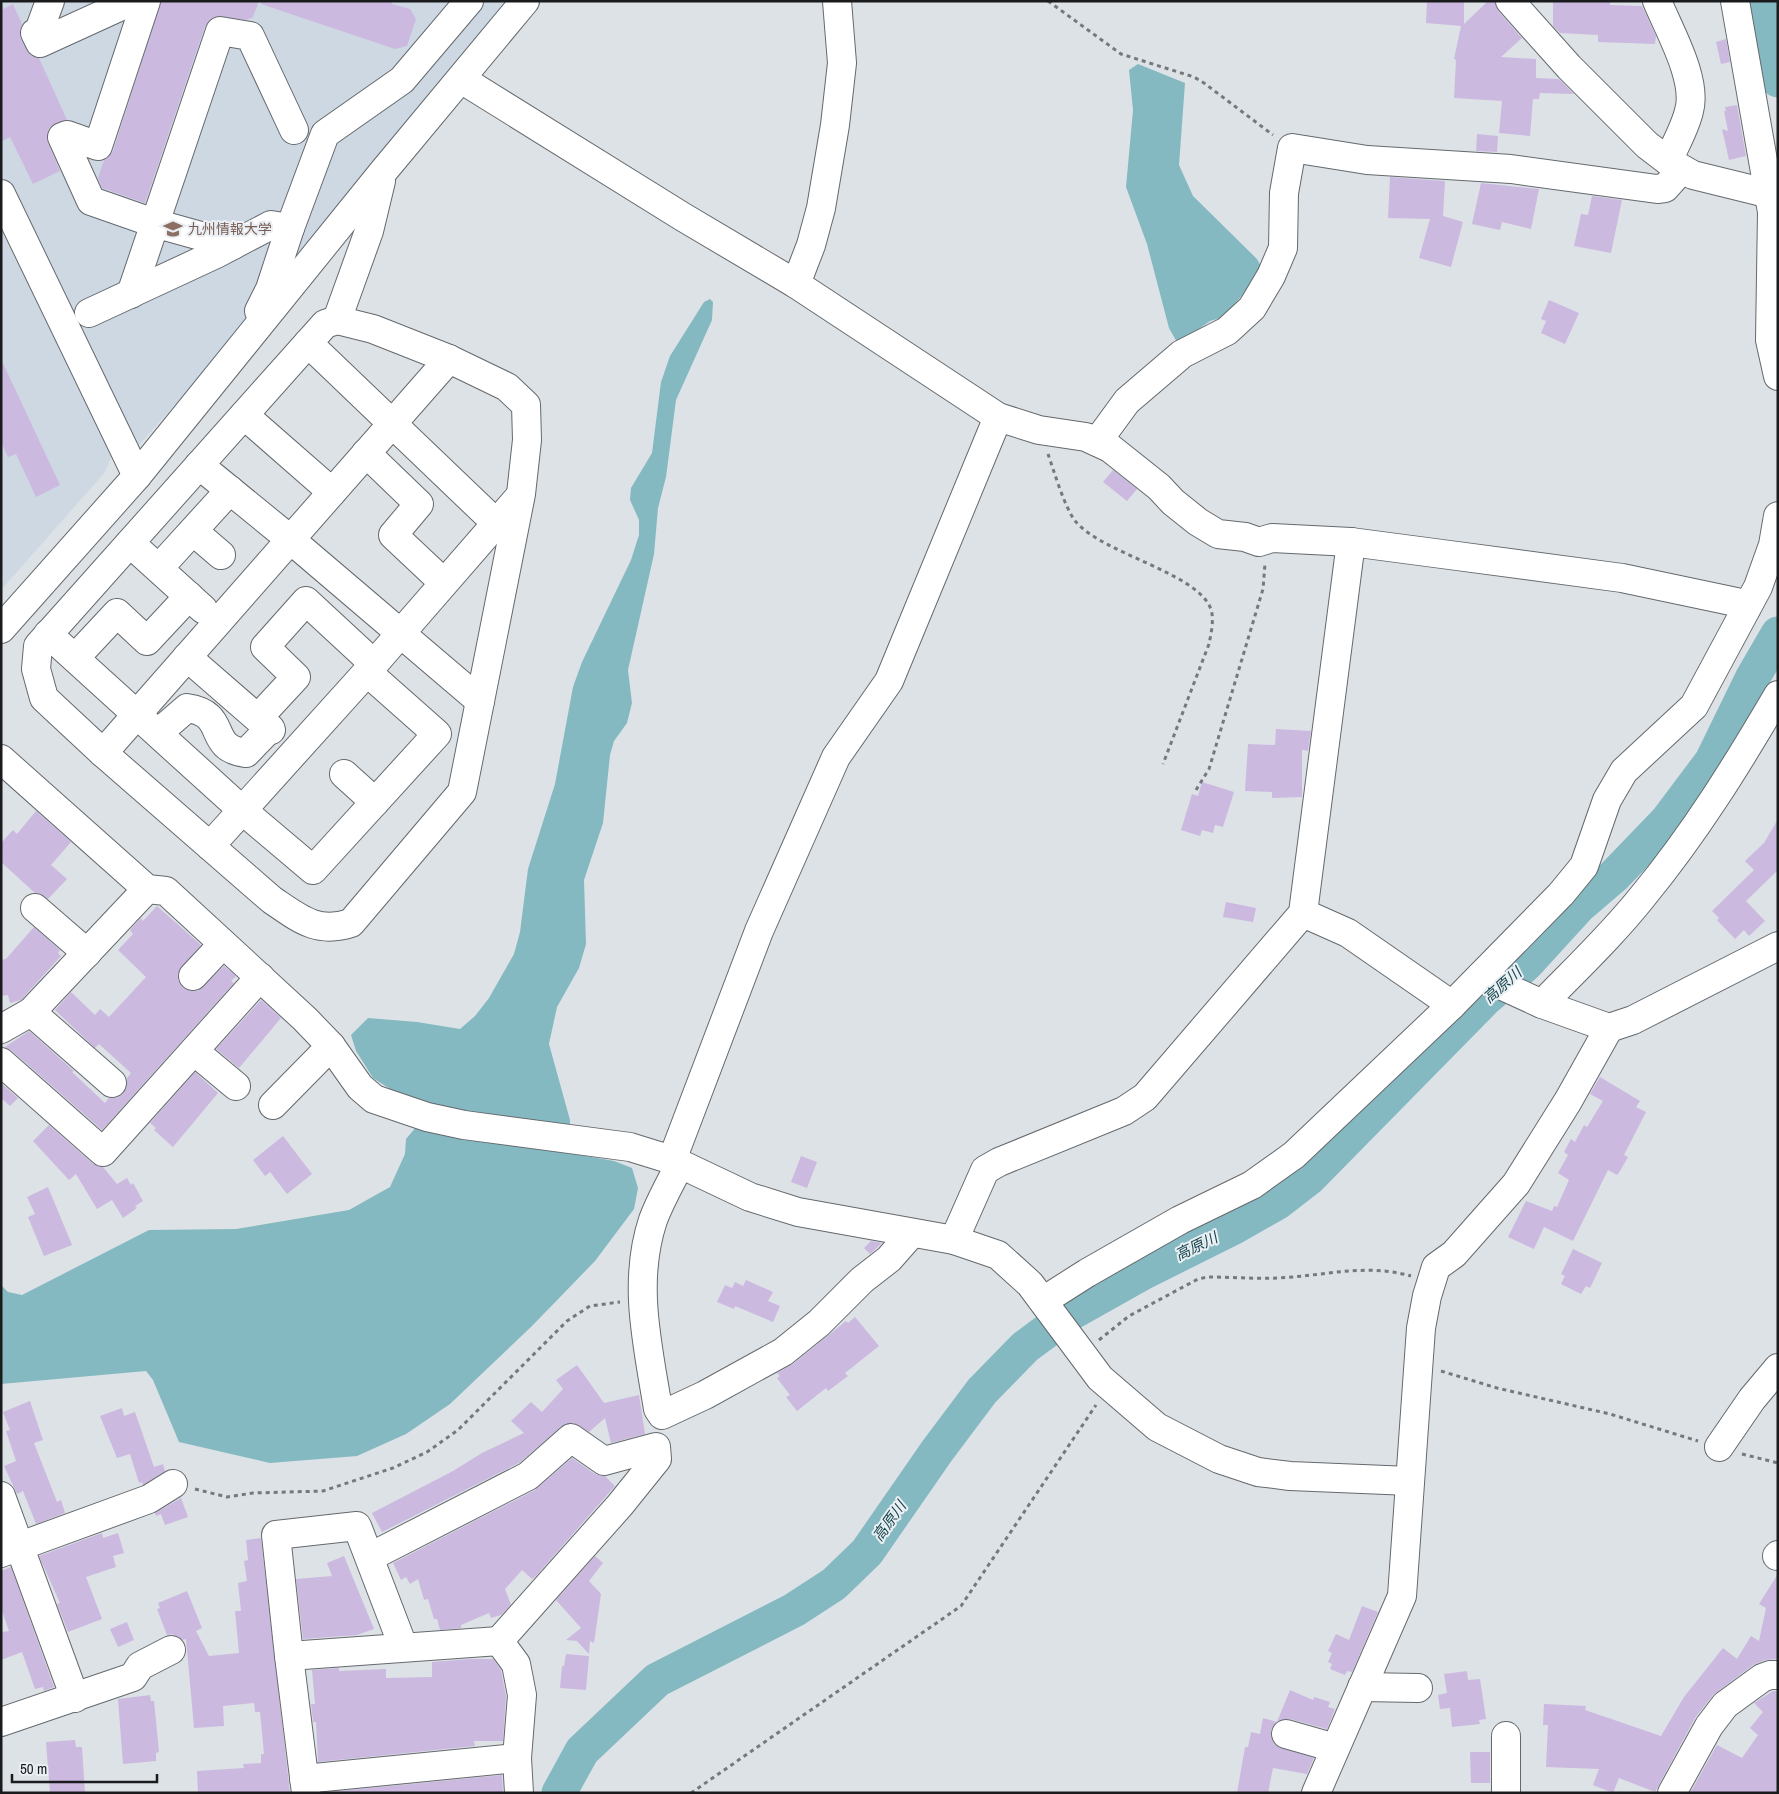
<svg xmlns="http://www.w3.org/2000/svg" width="1779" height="1794" font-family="'Archivo Narrow','Noto Sans JP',sans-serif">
<rect width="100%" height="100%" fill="#dde2e7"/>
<g fill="#cdd8e3">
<path d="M1,1H505L220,354L139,445H128L1,176Z"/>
<path d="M1,219L112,455L105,472L1,590Z"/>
</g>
<g fill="#84b9c1">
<path d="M1138,64L1185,83L1179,165L1193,196L1257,259L1263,270L1224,317L1210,321L1178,344L1169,328L1147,244L1126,187L1133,110L1129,70Z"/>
<path d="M710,299L713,302L712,320L676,400L666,477L658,508L654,554L628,670L632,703L627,723L614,741L610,755L603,823L584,880L586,944L579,968L557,1007L549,1044L570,1120L569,1153L614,1161L632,1168L638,1188L634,1209L595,1261L532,1326L450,1404L406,1434L357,1456L270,1463L179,1442L153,1380L146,1371L1,1384V1285L8,1292L22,1295L149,1230L236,1229L349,1210L390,1187L405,1154L406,1139L422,1120L390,1089L373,1078L356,1051L351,1035L368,1018L417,1022L460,1029L475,1016L489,998L514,954L520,932L528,869L555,784L573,687L582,662L631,560L639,535V520L630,500L631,488L652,453L661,382L670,356L704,302Z"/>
</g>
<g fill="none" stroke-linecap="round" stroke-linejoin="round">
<g stroke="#84b9c1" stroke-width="35">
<path d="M1764,1L1778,80"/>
<path d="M559,1793L582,1751L657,1680L794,1610L834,1584L867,1552L937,1451L982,1391L1025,1347L1071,1313L1144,1272L1234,1227L1278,1202L1309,1178L1485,999L1526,964L1579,906L1614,876L1667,821L1712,761L1753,677L1778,634"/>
</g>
</g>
<g fill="#ccb9e0">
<path d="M161,1H259L253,17L246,20L216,16L205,26L145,203L102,188L98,178L104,160L113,151Z"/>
<path d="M262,1H392V4L410,9L416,19L407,46L395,49L261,4Z"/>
<path d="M1427,1H1464V24L1488,1H1495L1498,11L1522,38L1501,57L1536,59V78L1559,79L1574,94L1540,93L1539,99H1533L1530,136L1499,133L1502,101L1454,98L1456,60L1454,59L1461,26L1426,23Z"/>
<path d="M1553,1H1610V5L1642,6L1656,36L1655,44L1598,42V35L1560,33L1553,26Z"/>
<path d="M13,4L22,24L20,32L21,40L31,56L39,58L67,120L56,123L49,128L47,135L48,143L60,171L33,184L10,137L1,142V10Z"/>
<path d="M1726,39L1730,62L1721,64L1716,42Z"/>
<path d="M1737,105L1746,156L1729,160L1722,129L1728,131L1724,111H1726L1725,107Z"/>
<path d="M1477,134L1498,136L1497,152L1476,151Z"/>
<path d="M1390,177L1445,181L1443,216L1463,222L1451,267L1419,258L1430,219L1388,218Z"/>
<path d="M1481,183L1539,189L1531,229L1502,222L1500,230L1472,224Z"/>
<path d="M1592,196L1622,200L1611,253L1574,246L1581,214L1588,215Z"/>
<path d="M1549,300L1579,313L1565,344L1541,333L1546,321L1541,319Z"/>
<path d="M1,359L60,485L36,497L16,454L8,457L1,442Z"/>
<path d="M1113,470L1137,489L1127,501L1103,482Z"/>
<path d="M1276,729L1311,731L1308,751L1302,750V797L1272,798V792L1245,791L1248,744L1275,745Z"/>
<path d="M1202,782L1234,792L1223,827L1215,825L1213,833L1202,830L1200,836L1181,830L1192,794L1198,796Z"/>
<path d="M36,811L71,842L51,865L67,879L48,899L35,893L1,862V843L13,830L17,834Z"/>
<path d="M1778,819V870L1746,901L1765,921L1749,936L1744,930L1735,939L1717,920L1719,918L1712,911L1754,870L1745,861L1764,843Z"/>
<path d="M1226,902L1256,908L1253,922L1223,917Z"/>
<path d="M157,906L201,945L178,972V980L183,988L190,991H198L224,966L236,976L231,981L234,983L102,1130L11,1050L5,1047L29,1031L74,1071L72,1072L105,1103L109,1098H117L123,1094L127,1087V1078L131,1073L99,1044L95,1048L55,1010L71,992L95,1015L100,1009L109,1017L146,977L118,950L133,934L130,930L141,918L143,921Z"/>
<path d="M34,927L60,950L58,953L61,956L21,1000L10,1003L8,995L1,996V960L6,959Z"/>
<path d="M261,1000L281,1018L239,1068L216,1049Z"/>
<path d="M195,1072L218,1093L173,1147L154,1130L156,1128L150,1123Z"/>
<path d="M1600,1077L1640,1101L1636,1107L1646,1112L1624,1155L1628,1157L1620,1171L1617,1175L1608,1170L1573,1241L1544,1227L1534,1249L1508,1237L1526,1201L1552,1211L1554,1206L1557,1207L1569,1180L1558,1173L1568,1155L1564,1152L1571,1139L1575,1142L1584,1125L1587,1127L1603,1101L1590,1094Z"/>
<path d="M1,1083L18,1098L10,1106L1,1098Z"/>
<path d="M49,1125L93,1164L103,1167L117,1184L127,1178L131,1185L133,1183L143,1201L135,1206L137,1208L123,1218L112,1200L97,1209L76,1174L69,1180L33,1141Z"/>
<path d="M283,1136L312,1174L287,1194L270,1172L265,1176L253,1160Z"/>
<path d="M801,1156L817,1162L807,1188L791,1182Z"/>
<path d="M48,1187L72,1245L44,1256L28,1217L35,1214L27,1197Z"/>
<path d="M871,1241L882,1243L870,1254L864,1248Z"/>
<path d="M1573,1249L1602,1263L1590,1288L1586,1286L1581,1294L1561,1284L1565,1276L1561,1274Z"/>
<path d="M746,1280L773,1292L768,1301L780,1306L773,1322L735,1306L734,1309L717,1302L725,1285L732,1288L735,1282L743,1286Z"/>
<path d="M855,1317L879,1346L845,1373L848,1376L828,1391L826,1388L797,1411L786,1397L790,1395L777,1378L780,1376L777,1373L793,1364L846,1321L848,1323Z"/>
<path d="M577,1365L604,1403L639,1395L645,1434L611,1443L605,1418L589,1432L574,1423H566L519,1463L382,1532L372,1513L453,1471L482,1453L524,1433L511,1421L531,1402L542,1412L563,1389L556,1380Z"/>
<path d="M30,1401L43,1440L34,1443L57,1502L61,1500L65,1513L36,1524L23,1491L17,1494L4,1466L16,1461L6,1431L10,1430L3,1412Z"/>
<path d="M122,1408L124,1416L135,1412L154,1467L163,1464L165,1471L143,1485L142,1482L139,1483L130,1454L117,1458L100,1416Z"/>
<path d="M572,1458L595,1474L605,1476L615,1486L536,1576L532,1579L522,1570L505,1589L511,1605L501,1615L491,1618L489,1613L461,1625V1628L440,1630L437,1619H434L428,1599L424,1600L418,1579L410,1584L406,1577L401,1580L393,1563L535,1490Z"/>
<path d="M181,1498L188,1517L165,1525L161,1514L156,1516L155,1513Z"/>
<path d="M102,1533L103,1538L118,1533L124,1553L113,1556L116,1567L86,1577L102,1619L68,1632L57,1604L60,1603L39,1556Z"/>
<path d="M261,1538L290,1793H198L197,1771L244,1768L243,1764L261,1763V1754H264L260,1712H255L254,1703L223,1706L224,1726L194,1728L186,1639L182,1640L172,1634L167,1635L157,1609L160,1608L158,1603L187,1591L202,1628L196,1631L209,1656L239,1653L235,1611H241L238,1583L247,1581L244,1561L248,1560L246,1540Z"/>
<path d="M344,1556L374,1629L357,1635L303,1639L296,1579L332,1576L327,1563Z"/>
<path d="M595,1556L603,1563L589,1581L601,1594L594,1643L590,1641L589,1654L577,1641L566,1640L581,1628L556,1600Z"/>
<path d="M11,1567L54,1687L44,1691L43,1687L35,1689L22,1652L1,1660V1632L9,1631L1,1608V1571Z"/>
<path d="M1778,1574V1659L1765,1660L1753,1665L1713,1695L1695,1718L1655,1792L1619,1778L1613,1793L1593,1785L1599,1769L1546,1767L1548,1725H1543L1544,1704L1586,1706L1585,1710L1661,1736L1684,1697L1723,1648L1737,1659L1751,1636L1759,1641L1766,1608L1759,1604Z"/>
<path d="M1362,1606L1378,1612L1352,1672L1347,1671L1345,1675L1330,1669L1332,1664L1328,1662L1332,1653L1328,1651L1336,1634L1349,1640Z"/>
<path d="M127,1622L134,1640L118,1647L110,1629Z"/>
<path d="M566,1654L589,1656L586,1690L560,1688L562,1666H564Z"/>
<path d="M470,1659H493L501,1670L506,1696L503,1741H474L475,1746L318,1762L316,1722H313L311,1704H315L312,1670L339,1668V1671L386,1669V1678L432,1677V1662Z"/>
<path d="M1467,1671L1468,1680L1480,1679L1486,1719L1479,1720L1480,1724L1452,1727L1450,1708L1440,1709L1438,1695L1447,1693L1444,1674Z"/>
<path d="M1290,1690L1313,1700L1314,1697L1330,1702L1328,1707L1335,1709L1327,1729L1290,1719L1277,1722Z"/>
<path d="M1773,1691H1778V1793H1690L1717,1745L1742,1758L1758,1735L1750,1728L1763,1712L1754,1703Z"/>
<path d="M150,1695L151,1701H154L156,1721L159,1752L156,1753V1761L123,1764L118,1699Z"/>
<path d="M1263,1718L1277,1722L1271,1730V1738L1275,1745L1314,1758L1307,1774L1273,1768L1268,1793H1237L1245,1747H1248L1251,1732L1260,1734Z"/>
<path d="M75,1740L76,1747H82L85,1793H50L46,1742Z"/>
<path d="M1470,1752H1490V1783H1471Z"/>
<path d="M502,1775L503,1793H329V1792Z"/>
</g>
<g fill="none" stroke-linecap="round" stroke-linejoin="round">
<g stroke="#64696d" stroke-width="30">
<g id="minor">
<path d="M50,1L39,31L35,33L40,43L132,1"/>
<path d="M146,1L98,146L67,135L62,137L91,201L154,223L233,245"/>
<path d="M1510,1L1569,67L1647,145L1668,161L1693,175L1778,196"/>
<path d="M1657,1C1669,30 1698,80 1689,111C1685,128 1675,145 1668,161"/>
<path d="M1735,1L1772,212L1770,340L1778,376"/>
<path d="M461,79L683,217L796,284L998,417L889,681L836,757L759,931L672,1160"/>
<path d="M1,194L137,476"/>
<path d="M796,284L811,245L821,208L835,125L842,63L837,1"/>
<path d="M131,294L220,31L250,36L294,130"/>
<path d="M259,311L270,289L290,228L325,134L402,80L469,1"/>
<path d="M89,313L216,254L271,225L290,228"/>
<path d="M337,320L373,329L449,359L507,387L526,405L527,440L521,494L462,792L351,923C317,934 300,919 272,900L103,753L44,698L36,669L38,646L325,324Z"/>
<path d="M337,320L369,231L381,181"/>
<path d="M308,343L496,523"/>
<path d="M244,415L332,492"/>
<path d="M998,417L1039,430L1086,437L1110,448L1159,487L1173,502L1198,522L1218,534L1245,537L1259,542L1272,538L1351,542L1442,554L1622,578L1736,602L1746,609"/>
<path d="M1097,442L1127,401L1182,354L1227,331L1252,308L1271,276L1283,248L1284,193L1292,148L1367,160L1511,169L1657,189L1665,188L1682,169"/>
<path d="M366,453L419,504L393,535L443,582"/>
<path d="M199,465L291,540L480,701"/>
<path d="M193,531L221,555"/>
<path d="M130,543L203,609"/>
<path d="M159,568L230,490"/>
<path d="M1,629L137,476L382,173L525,1"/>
<path d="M48,634L242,810L313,870L437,734L367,672"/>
<path d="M187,657L271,730"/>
<path d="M75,658L117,613L147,641L189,596"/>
<path d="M258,718L296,677L265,647L306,601L374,664"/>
<path d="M158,733L187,708C230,714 205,748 246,753L270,728"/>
<path d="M103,753L449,359"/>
<path d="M1,759L147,889L166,891L305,1019L331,1046L360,1087L374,1099L427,1117L464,1125L630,1147L672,1160L750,1197L798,1212L954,1240L998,1255L1030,1284L1100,1378L1157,1427L1219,1459L1258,1472L1290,1476L1410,1481"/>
<path d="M344,774L375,802"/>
<path d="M210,846L367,672L520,496"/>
<path d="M35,908L87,953"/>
<path d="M1303,913L1348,933L1452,1005"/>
<path d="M193,976L223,944"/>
<path d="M1481,976L1542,1004L1609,1028L1633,1020L1778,946"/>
<path d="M1542,1004C1576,969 1613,934 1643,896C1695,833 1737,765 1778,695"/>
<path d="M31,1012L112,1083"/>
<path d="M1,1029L31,1012L147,889"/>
<path d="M194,1051L236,1086"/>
<path d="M1,1062L103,1152L260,977"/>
<path d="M273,1105L331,1046"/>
<path d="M680,1164C671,1182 660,1201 653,1220C632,1283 648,1346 658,1409L662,1415L705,1395L783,1352L819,1323L862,1280L889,1259L911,1234"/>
<path d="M954,1240L985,1170L999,1162L1124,1111L1145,1097L1303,913L1351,542"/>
<path d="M1043,1301L1087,1273L1180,1220L1252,1185L1294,1155L1452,1005L1561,894L1584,866L1607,800L1624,771L1694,706L1758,587L1773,545L1778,516"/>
<path d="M1719,1447L1752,1399L1778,1368"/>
<path d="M1,1496L75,1698"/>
<path d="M1,1553L149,1499L173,1484"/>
<path d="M1777,1556L1778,1555"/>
<path d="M370,1557L528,1476L571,1438L604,1461L656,1447L657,1459L620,1505L499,1641L516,1664L522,1695L517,1758L519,1793"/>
<path d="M289,1656L276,1535L357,1526L403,1646"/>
<path d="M1362,1687L1418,1688"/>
<path d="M1,1722L133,1677L140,1666L171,1650"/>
<path d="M1286,1734L1335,1748"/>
<path d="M1506,1736V1793"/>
<path d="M304,1779L517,1758"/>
<path d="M306,1793L289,1656L499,1641"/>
<path d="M1316,1793L1402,1596L1421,1328L1427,1296L1436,1267L1454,1254L1516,1184L1568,1101L1609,1028"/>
<path d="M1672,1793L1709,1726L1725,1705L1762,1678L1770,1675H1778"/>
</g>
</g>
<g stroke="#75787c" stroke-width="3" stroke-dasharray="4 4" stroke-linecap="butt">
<path d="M1048,1L1121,54L1194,77L1204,83L1273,135"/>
<path d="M1048,454C1054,471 1065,509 1076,522C1104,554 1194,572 1210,607C1215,617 1211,634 1209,644L1163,764"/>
<path d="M1196,790L1209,769L1263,589L1265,564"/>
<path d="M1099,1340L1129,1316L1198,1279L1208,1277C1231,1277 1255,1279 1278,1278C1324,1276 1365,1263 1411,1276"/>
<path d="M1441,1371L1497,1388L1610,1414L1698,1441"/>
<path d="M1742,1454L1778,1463"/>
<path d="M195,1489L227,1497L253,1493L323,1491L393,1468L427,1452L458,1430L567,1321L590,1306L620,1302"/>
<path d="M691,1793L961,1606L1096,1405"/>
</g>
<use href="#minor" stroke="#fff" stroke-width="28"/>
</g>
<defs>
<g id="school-bare" transform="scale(1.5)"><path d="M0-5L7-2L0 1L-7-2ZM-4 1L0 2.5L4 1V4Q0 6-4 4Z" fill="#8d6e63" stroke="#eaeff4" stroke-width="2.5" paint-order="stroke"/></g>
</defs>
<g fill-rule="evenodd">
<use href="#school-bare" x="173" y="229"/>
</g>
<g text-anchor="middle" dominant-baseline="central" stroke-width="4" stroke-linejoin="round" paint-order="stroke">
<g font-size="14" fill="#785e54" stroke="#eaeff4" text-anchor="start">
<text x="188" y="229">九州情報大学</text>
</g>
<g font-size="15" font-style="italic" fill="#16464d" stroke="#eaeff4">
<text transform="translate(1502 985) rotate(-41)">高原川</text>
<text transform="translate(1196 1246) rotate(-26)">高原川</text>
<text transform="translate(889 1521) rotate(-54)">高原川</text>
</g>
</g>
<rect width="1779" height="1794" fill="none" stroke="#1a1b1d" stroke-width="5"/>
<path d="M12 1774v8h145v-8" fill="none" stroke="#1a1b1d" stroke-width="2.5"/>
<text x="20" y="1774" font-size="15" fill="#1a1b1d" stroke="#eaeff4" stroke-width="4" paint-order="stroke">50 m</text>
</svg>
